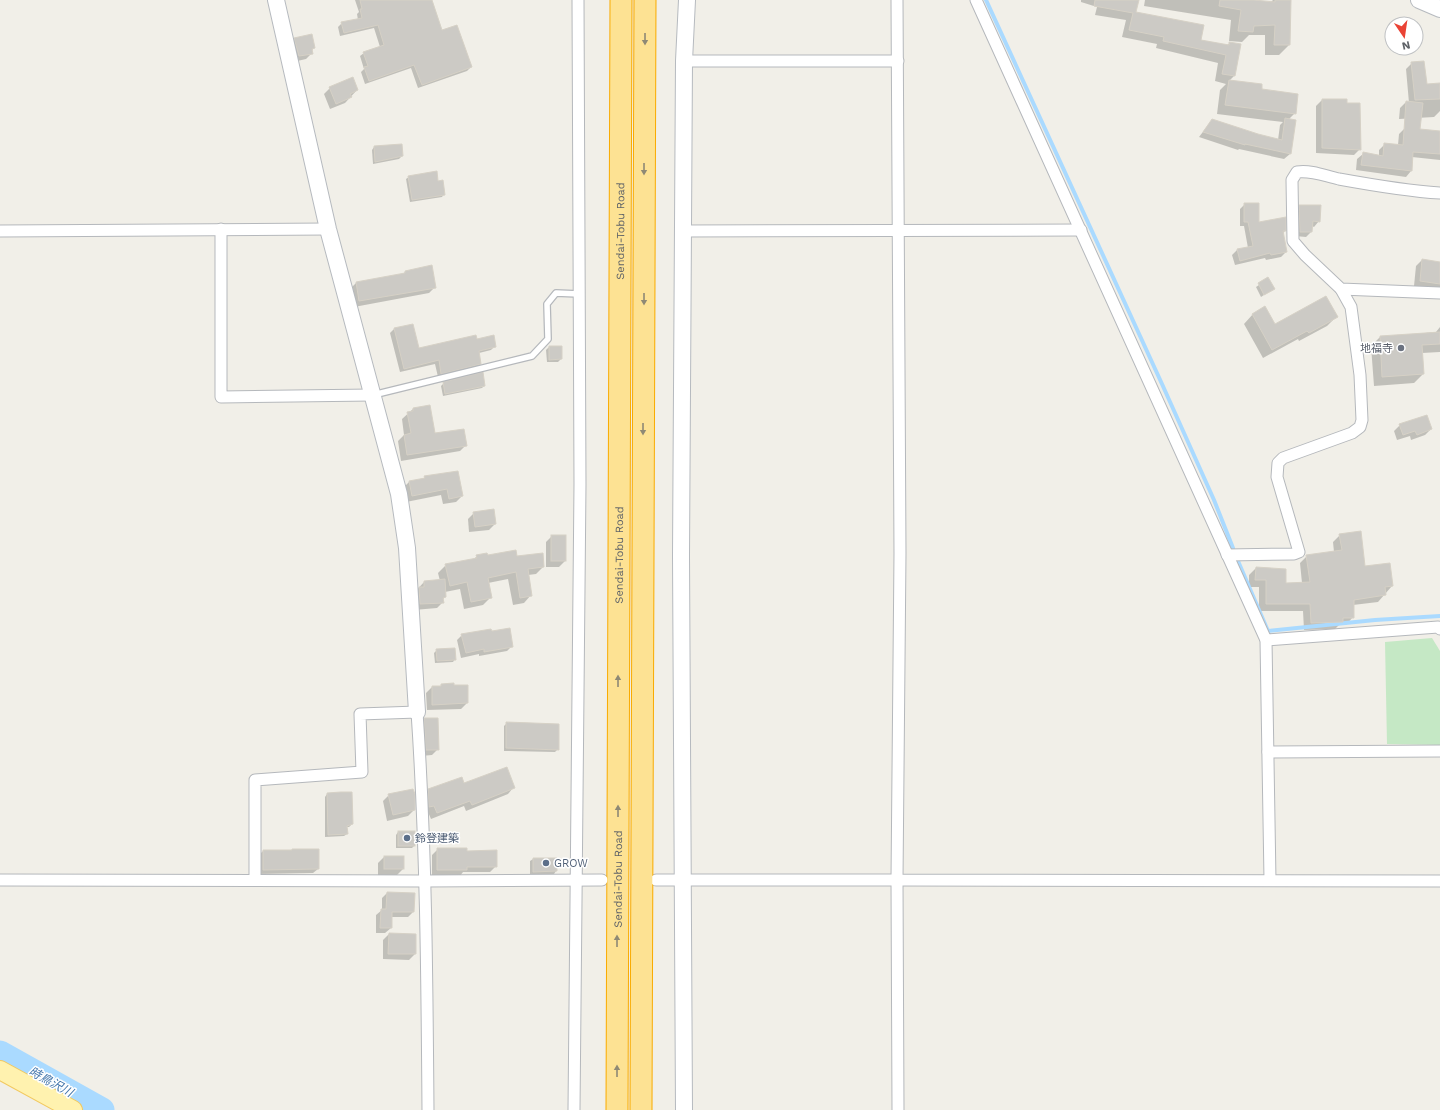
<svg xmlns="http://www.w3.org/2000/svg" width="1440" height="1110" font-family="'Work Sans','Noto Sans JP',sans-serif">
<rect width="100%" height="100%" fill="#f1efe8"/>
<path fill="#c5e8c5" d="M1432,638L1440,651V745L1387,744L1385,642Z"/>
<g fill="#0003">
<path d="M355,0H431L441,31L471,67L467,71L418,88L411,68L365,84L361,72L364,69L360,56L364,53L380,47L374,28L340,36L338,27L342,23L358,20L357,14L359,12Z"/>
<path d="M1081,0H1133L1135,13L1200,40L1227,45L1230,43L1234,76L1229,81L1261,85L1260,90L1295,113L1288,120L1295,121L1290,154L1284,159L1239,149L1238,150L1199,137L1212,120L1258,135L1278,140L1280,125L1283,122L1217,114L1220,90L1226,84L1215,81L1218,63L1156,48L1157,44L1122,37L1126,20L1095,15L1097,7L1081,2Z"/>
<path d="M1145,0H1244L1270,3L1273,0H1290L1289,45L1279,55H1265V35H1249L1242,42L1229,41L1231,20L1144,6Z"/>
<path d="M1416,28H1420L1419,43L1416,46Z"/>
<path d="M295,39L314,48L311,51L312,53L306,59L293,62L289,45Z"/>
<path d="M1412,63L1426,85L1440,84V111L1434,117L1399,119L1400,108L1406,102L1409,103L1406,69Z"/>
<path d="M330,88L357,90L345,103L330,109L324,94Z"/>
<path d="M1322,100L1360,149L1354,155L1316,153V106Z"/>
<path d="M1404,129L1440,132V160L1412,157L1411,171L1406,177L1356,170L1357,159L1363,154L1379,156V150L1385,144L1398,145L1399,134Z"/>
<path d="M374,147L402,156L399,159L373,164L372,150Z"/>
<path d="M409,177L444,194L442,197L410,202L406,179Z"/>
<path d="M1245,204L1258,223L1285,231L1283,233L1286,252L1281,257L1266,260L1265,258L1235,265L1232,255L1237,250L1248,248L1244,226H1240V209Z"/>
<path d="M1300,206L1319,221L1314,227L1312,226L1311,232L1306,237L1295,236V211Z"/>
<path d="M1422,260L1440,263V290L1414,286L1416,266Z"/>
<path d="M406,271L435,287L429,293L354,307L351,288L356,283L403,274Z"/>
<path d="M1268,279L1273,289L1261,297L1256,287Z"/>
<path d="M1253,314L1275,326L1336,317L1327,326L1299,341L1298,339L1263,358L1244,324Z"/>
<path d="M1440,327V352L1422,353L1423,374L1414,383L1374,386L1371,346L1380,337L1436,332Z"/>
<path d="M394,329L418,349L476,340L495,346L491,350L479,353L480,364L476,368L438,377L435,364L400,372L390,333Z"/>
<path d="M549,347H561V359L558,362H547L546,350Z"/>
<path d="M444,383L484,386L482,388L443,396L441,386Z"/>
<path d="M413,409L434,434L466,445L460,451L401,461L398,441L404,435L402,419Z"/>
<path d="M1400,425L1431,429L1425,435L1411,440L1410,436L1397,440L1394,431Z"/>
<path d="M425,477L462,496L456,502L443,504L441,495L406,502L403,488L409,482L423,479Z"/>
<path d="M474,513L495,524L489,530L469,532L468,519Z"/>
<path d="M1340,535L1364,568L1392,586L1378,602L1353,605V617L1346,625H1339L1335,629L1304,630L1303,611H1259V587H1249V575L1256,568L1285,584L1302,583L1300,563L1307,556L1334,552L1333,542Z"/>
<path d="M552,536L565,561L559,567H546V542Z"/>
<path d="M477,556L517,557L543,567L536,574L528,575L531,595L524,603L513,605L508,579L488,583L491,597L483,605L464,609L460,589L445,592V597L442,600L443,602L437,608L414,610L413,594L424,582L440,581L438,573L446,565L474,559Z"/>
<path d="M491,632L512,646L507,651L479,656V654L461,658L457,640L462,635Z"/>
<path d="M437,650L455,659L453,662L435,663L434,653Z"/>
<path d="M442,685L453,686H467V703L461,709L427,710L426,693L432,687H439Z"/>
<path d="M425,719L438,749L432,755L421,756L419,725Z"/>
<path d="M507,723L558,749L555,752L504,751V726Z"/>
<path d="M463,784L513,788L508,794L466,811L464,806L431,819L428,812L424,813L423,796L429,790Z"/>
<path d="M327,794L352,824L349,827H346L347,834L344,836L325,837V797Z"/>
<path d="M389,795L414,810L408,816L387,821L383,801Z"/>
<path d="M398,832L414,846L412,848H396V835Z"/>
<path d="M438,849L466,852L496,866L490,872H463L460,876H432V855Z"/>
<path d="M263,851L318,869L313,873L259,874V855Z"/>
<path d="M384,857L403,869L397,875H378V863Z"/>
<path d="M533,859H556V871L554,874H530V861Z"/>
<path d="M387,893L414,894L413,912L408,917H391V928L385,933H376V915L382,910V898Z"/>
<path d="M389,934L415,935V954L409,960L383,959V940Z"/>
</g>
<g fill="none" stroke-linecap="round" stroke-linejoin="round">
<g stroke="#aadaff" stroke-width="4">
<path d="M986,0L1162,384L1214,500L1233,548"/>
<path d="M1238,561L1268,631L1375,620L1440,616"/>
</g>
<path stroke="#aadaff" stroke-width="25" d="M0,1053L102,1110"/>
</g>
<g fill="#cccac5" stroke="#d6d1c6">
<path d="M360,0H432L442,30L457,25L472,67L422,85L414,65L369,81L364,67L368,66L363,52L384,45L378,25L344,33L341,22L362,18L360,9H362Z"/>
<path d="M1095,0H1139L1136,12L1204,25L1201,40L1229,45V42L1241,44L1235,76L1222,74L1226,55L1163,41L1164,37L1129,30L1133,13L1094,6Z"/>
<path d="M1220,0H1254L1275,2V0H1291L1290,45H1274L1275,25L1254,26L1253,32L1238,31L1241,10L1219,6Z"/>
<path d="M312,34L315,48L312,49L313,54L299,56L294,38Z"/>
<path d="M1424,61L1427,84L1440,83V99L1415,100L1411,62Z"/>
<path d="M353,77L358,90L350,94L352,97L336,104L329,87Z"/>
<path d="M1229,80L1262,84V89L1298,94L1296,114L1225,105Z"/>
<path d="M1322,99H1347V103H1360L1361,150L1322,148Z"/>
<path d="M1406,101L1423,103L1420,129L1440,131V154L1413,152L1412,171L1361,165L1363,152L1383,156L1384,143L1403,145Z"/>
<path d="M1285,118L1296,120L1291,154L1245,144V145L1203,132L1212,119L1258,134L1282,140Z"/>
<path d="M402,144L403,156L375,162L374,146Z"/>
<path d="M437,171L438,181L443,180L445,195L412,200L408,176Z"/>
<path d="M1244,203H1259V222L1286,217V231H1283L1287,252L1271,255L1270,253L1240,261L1237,249L1253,246L1248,222H1244Z"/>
<path d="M1299,205H1321L1320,222L1313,221L1312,232H1300Z"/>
<path d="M1422,259L1440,262V284L1420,281Z"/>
<path d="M432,265L436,288L359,301L356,282L405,273V271Z"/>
<path d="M1268,277L1275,289L1264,295L1258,283Z"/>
<path d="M1326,296L1338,317L1309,333L1307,331L1272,350L1252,314L1265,306L1275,324Z"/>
<path d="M413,324L419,348L476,335L477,339L494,335L496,347L479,351L481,364L441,374L439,360L404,369L394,328Z"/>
<path d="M1440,332V344L1422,345L1424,374L1382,377L1380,336Z"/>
<path d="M549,346H562V359L549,360Z"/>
<path d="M483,372L485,386L445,394L443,382Z"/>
<path d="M430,405L435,433L464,429L467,446L407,455L404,435L411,433L407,412L413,411V408Z"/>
<path d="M1427,415L1432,429L1417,435L1415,431L1403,435L1399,424Z"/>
<path d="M458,471L463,496L449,499L447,489L412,496L409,481L425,478L424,476Z"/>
<path d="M494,509L496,524L475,527L473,512Z"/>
<path d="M1361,531L1365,566L1390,563L1393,586L1385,587L1386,595L1354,600V618H1343V622L1311,623L1310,604H1266V580H1255L1256,567L1286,569V583L1310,582L1306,555L1342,550L1339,534Z"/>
<rect x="551" y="535" width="15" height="26"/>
<path d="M516,550L517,556L543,553L544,567L528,569L532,596L520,598L516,572L488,578L492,598L471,602L467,582L450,586L445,564L477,558L476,555L487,553L488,555Z"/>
<path d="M445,579L446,597L443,598L444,603L420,604L419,587H424V581Z"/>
<path d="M510,628L513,647L484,652V649L466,653L461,634L491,629L492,631Z"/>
<path d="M455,648L456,660L437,661L436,649Z"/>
<path d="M454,683V685H468V703L432,705V686H441V684Z"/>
<path d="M424,718H438L439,750H426Z"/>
<path d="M506,722L559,724V750L506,748Z"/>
<path d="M507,767L515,788L472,805L470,801L437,813L434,806L429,807L428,789L462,777L464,783Z"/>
<path d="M413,789L415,794V810L393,815L388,794Z"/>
<path d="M341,792H352L353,824L347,826L348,834L328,835L327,793Z"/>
<rect x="398" y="831" width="17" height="15"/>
<path d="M437,848H467V851L497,850V867H467V870H437Z"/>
<path d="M292,849H319V869L263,870V850H292Z"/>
<rect x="384" y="856" width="20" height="13"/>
<path d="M533,858H557V871L533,872Z"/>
<path d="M387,892L415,893L414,912H392V928H380L381,909H386Z"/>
<path d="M389,933L416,934V954H388Z"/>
</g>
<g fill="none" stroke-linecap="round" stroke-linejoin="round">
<g stroke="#b5b8bc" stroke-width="8">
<path id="lane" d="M373,395L532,356L548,339L547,304L556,293L579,294"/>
</g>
<g stroke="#b5b8bc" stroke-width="13">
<g id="street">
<path d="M897,0L900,553L897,880L1440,881"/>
<path d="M976,0L1266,640L1270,880"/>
<path d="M684,61H898"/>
<path d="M1440,193C1406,191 1372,185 1339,179C1325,176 1312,170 1297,172L1292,180L1293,241L1305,255L1341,289L1440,293"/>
<path d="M221,229V397L372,395"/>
<path d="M0,231L328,229"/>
<path d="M683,231L1081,230"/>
<path d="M1227,555L1294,554L1299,552L1277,477L1278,463L1283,458L1352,433L1360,427L1362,420L1360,375L1351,307L1341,289"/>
<path d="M1266,640L1438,627L1440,629"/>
<path d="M1268,752L1440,751"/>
<path d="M0,880L425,881L602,880"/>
<path d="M255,880V780L362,772L360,714L417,712C426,844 427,977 428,1110"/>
<path d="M656,880H897L898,1110"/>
<path d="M574,1110L580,484L578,0"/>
</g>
</g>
<g stroke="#b6babf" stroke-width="18">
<g id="secondary">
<path d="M276,0L328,229L399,494L407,548L417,712"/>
<path d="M1419,0L1440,9"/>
<path d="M684,1110L681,556L684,61L687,0"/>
</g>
</g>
<g stroke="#f2c960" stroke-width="20">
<path id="primary" d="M0,1070L73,1110"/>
</g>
<g stroke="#f9ab00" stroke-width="23">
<g id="highway">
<path id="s1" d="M617,1110L621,0"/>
<path d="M641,1110L645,0"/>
</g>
</g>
<use href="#lane" stroke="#fff" stroke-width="5.5"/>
<use href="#street" stroke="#fff" stroke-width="11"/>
<use href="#secondary" stroke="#fff" stroke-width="16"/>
<use href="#primary" stroke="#fff2af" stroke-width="18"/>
<use href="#highway" stroke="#fde293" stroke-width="21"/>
</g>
<defs><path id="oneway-solid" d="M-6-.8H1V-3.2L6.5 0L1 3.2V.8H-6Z"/></defs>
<g fill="#8e8975">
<use href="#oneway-solid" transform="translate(645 39) rotate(90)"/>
<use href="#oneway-solid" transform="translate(644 169) rotate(90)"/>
<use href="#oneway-solid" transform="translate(644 299) rotate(90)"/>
<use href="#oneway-solid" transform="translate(643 429) rotate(90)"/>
<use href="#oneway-solid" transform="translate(618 681) rotate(-90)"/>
<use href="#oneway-solid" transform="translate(618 811) rotate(-90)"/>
<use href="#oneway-solid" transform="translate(617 941) rotate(-90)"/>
<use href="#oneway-solid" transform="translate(617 1071) rotate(-90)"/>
</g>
<circle fill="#6b7280" stroke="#fff" stroke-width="1.5" cx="1401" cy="348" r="4"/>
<g fill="#5c6f8a" stroke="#fff" stroke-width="1.5">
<circle cx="407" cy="838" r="4"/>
<circle cx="546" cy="863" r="4"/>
</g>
<g text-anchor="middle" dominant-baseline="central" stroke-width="3" stroke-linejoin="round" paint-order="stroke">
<g font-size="11" fill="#5f6368" stroke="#fff">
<text stroke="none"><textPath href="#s1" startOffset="879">Sendai-Tobu Road</textPath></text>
<text stroke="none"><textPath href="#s1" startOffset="555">Sendai-Tobu Road</textPath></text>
<text stroke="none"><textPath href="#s1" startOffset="231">Sendai-Tobu Road</textPath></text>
</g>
<g font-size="11" fill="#5b616d" stroke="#fff" text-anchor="end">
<text x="1393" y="348">地福寺</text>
</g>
<g font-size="11" fill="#4e5e75" stroke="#fff" text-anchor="start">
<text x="415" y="838">鈴登建築</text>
<text x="554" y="863">GROW</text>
</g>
<g font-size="12" font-style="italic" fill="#4174aa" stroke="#fff">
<text transform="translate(51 1082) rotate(29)">時鳥沢川</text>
</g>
</g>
<g transform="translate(1404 36) rotate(167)"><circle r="19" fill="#ffffff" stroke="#bfc1c3"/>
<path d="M0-3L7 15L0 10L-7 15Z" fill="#ea4335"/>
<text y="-6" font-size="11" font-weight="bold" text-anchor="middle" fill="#5f6368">N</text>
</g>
</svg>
